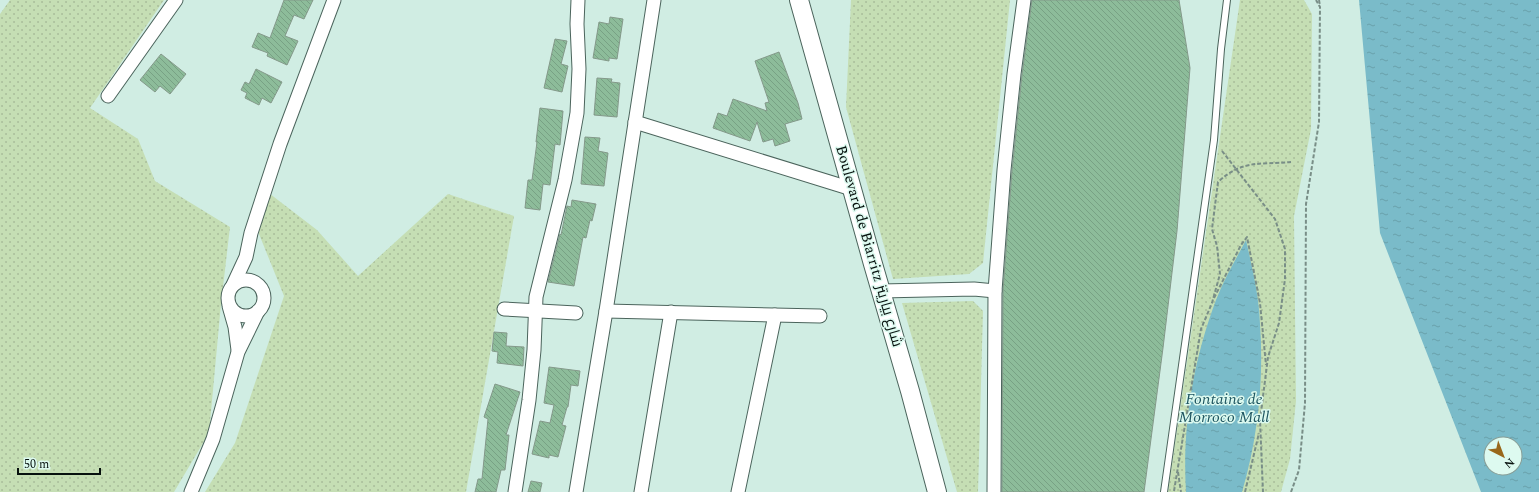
<svg xmlns="http://www.w3.org/2000/svg" width="1539" height="492" font-family="Spectral,Cairo,serif">
<defs>
<pattern id="grass-dots" width="8" height="8" patternUnits="userSpaceOnUse"><rect width="8" height="8" fill="#c5deb4"/><path d="M2 2h.1M6 6h.1" fill="none" stroke="#a8bd9a" stroke-width="1.8" stroke-linecap="round"/></pattern>
<pattern id="water-ripples" width="26" height="14" patternUnits="userSpaceOnUse"><rect width="26" height="14" fill="#7abbc9"/><path d="M2 4q2-2 4 0t4 0M15 11q2-2 4 0t4 0" fill="none" stroke="#68a0ab"/></pattern>
<pattern id="building-back-hatch" width="6" height="6" patternUnits="userSpaceOnUse"><rect width="6" height="6" fill="#8dbc9a"/><path d="M-1 5l2 2M0 0l6 6M5-1l2 2" fill="none" stroke="#78a184"/></pattern>
</defs>
<rect width="100%" height="100%" fill="#d0ede3"/>
<g fill="url(#grass-dots)">
<path d="M10,0H164L90,108L138,139L155,181L230,227L221,304L209,433L174,492H0V14Z"/>
<path d="M851,0H1010L983,263L969,274L893,279L846,107Z"/>
<path d="M1240,0H1304L1312,14L1311,129L1294,216L1296,401L1290,459L1281,492H1168Z"/>
<path d="M261,187L317,230L358,276L448,194L514,216L466,492H205L235,443L284,296L259,234Z"/>
<path d="M973,301L983,311L978,492H957L902,303Z"/>
</g>
<g fill="url(#water-ripples)" fill-rule="evenodd">
<path d="M1359,0H1539V492H1481L1380,233ZM1491,444H1515V468H1491Z"/>
<path d="M1246,240C1252,267 1259,295 1260,324C1264,380 1258,438 1242,492H1186C1182,427 1193,361 1216,300C1224,279 1236,259 1246,240Z"/>
</g>
<g fill="url(#building-back-hatch)" stroke="#84998a">
<path d="M284,0H313L304,19L294,15L285,36L298,41L287,65L267,56L268,53L252,47L258,33L270,38Z"/>
<path d="M1032,0H1179L1190,68L1177,231L1163,348L1144,492H1002L1003,291L1012,171L1022,75Z"/>
<path d="M610,17L623,19L617,59L609,58V61L593,58L599,22L609,24Z"/>
<path d="M555,39L567,41L561,64L568,66L562,92L544,88Z"/>
<path d="M779,52L798,103L802,119L785,124L790,141L775,146L773,139L763,142L757,122L750,141L713,128L718,113L727,116L733,99L767,111L765,103L769,102L755,61Z"/>
<path d="M161,54L186,74L170,94L160,86L155,92L140,80Z"/>
<path d="M256,69L282,82L271,103L262,98L259,105L245,98L247,93L241,90L245,82L249,84Z"/>
<path d="M597,78L612,79L611,82L620,83L617,117L594,115Z"/>
<path d="M540,108L563,111L560,145L555,144L550,185L543,184L540,210L525,208L528,180H532L537,142H536Z"/>
<path d="M585,137L600,138L598,151L608,153L604,186L581,184Z"/>
<path d="M572,200L596,204L592,221L590,220L586,238L583,237L574,286L548,282L560,234L561,235L567,206L571,207Z"/>
<path d="M494,332L507,333L506,346L524,347L523,366L497,363L498,352L492,351Z"/>
<path d="M549,367L580,371L578,386L571,385L568,407H567L562,425L566,426L558,457L549,455V458L532,454L540,421L550,423L554,405L544,403Z"/>
<path d="M495,384L520,392L506,435H509L505,470H501L496,492H475L478,479H482L488,419L484,417Z"/>
<path d="M531,481L542,483L540,492H528Z"/>
</g>
<g fill="none" stroke-linecap="round" stroke-linejoin="round">
<g stroke="#4b645c" stroke-width="8">
<path id="lane" d="M1164,492L1214,140L1221,49L1227,0"/>
</g>
<g stroke="#4b645c" stroke-width="15">
<g id="street">
<path d="M108,96L176,0"/>
<path d="M635,122L852,189"/>
<circle cx="246" cy="298" r="18"/>
<path d="M233,285L246,257L251,233L280,144L334,0"/>
<path d="M881,291L974,289L995,291"/>
<path d="M229,306L235,327L238,350"/>
<path d="M504,309L576,313"/>
<path d="M606,311L820,316"/>
<path d="M191,492L213,439L238,352L258,311"/>
<path d="M515,492L529,400L534,350L536,297L565,180L577,113L579,69L577,24L578,0"/>
<path d="M576,492L606,311L654,0"/>
<path d="M641,492L671,312"/>
<path d="M738,492L775,315"/>
<path d="M994,492L995,291L1004,170L1014,74L1024,0"/>
</g>
</g>
<g stroke="#4b645c" stroke-width="20">
<path id="secondary" d="M799,0L873,264L910,391L937,492"/>
</g>
<g stroke="#798e87" stroke-width="2" stroke-dasharray="4 2" stroke-linecap="butt">
<path d="M1319,0L1320,6"/>
<path d="M1222,151L1275,219L1285,249V279L1279,323L1268,357L1260,420L1263,492"/>
<path d="M1214,298L1241,245L1247,237L1260,303L1266,365"/>
<path d="M1178,472L1181,492"/>
<path d="M1174,491L1201,329L1212,303L1220,274L1217,246L1212,229L1218,182C1243,159 1260,165 1291,162"/>
<path d="M1245,492L1259,433"/>
<path d="M1291,492L1299,470L1305,403L1306,204L1319,122L1320,7L1316,0"/>
</g>
<use href="#lane" stroke="#fff" stroke-width="6"/>
<use href="#street" stroke="#fff" stroke-width="13"/>
<use href="#secondary" stroke="#fff" stroke-width="18"/>
</g>
<g text-anchor="middle" dominant-baseline="central" stroke-width="3" stroke-linejoin="round" paint-order="stroke">
<g font-size="15" fill="#07110e" stroke="#ddfaf0">
<text transform="translate(869 246) rotate(74)">Boulevard de Biarritz شارع بياريتز</text>
</g>
<g font-size="16" font-style="italic" fill="#1f5661" stroke="#ddfaf0">
<text x="1224" y="399">Fontaine de<tspan x="1224" dy="18">Morroco Mall</tspan></text>
</g>
</g>
<g transform="translate(1503 456) rotate(138)"><circle r="19" fill="#ddfaf0" stroke="#879d96"/>
<path d="M0-3L7 15L0 10L-7 15Z" fill="#99681b"/>
<text y="-6" font-size="11" font-weight="bold" text-anchor="middle" fill="#07110e">N</text>
</g>
<path d="M18 468v6h82v-6" fill="none" stroke="#07110e" stroke-width="2"/>
<text x="24" y="468" font-size="12" fill="#07110e" stroke="#ddfaf0" stroke-width="3" paint-order="stroke">50 m</text>
</svg>
